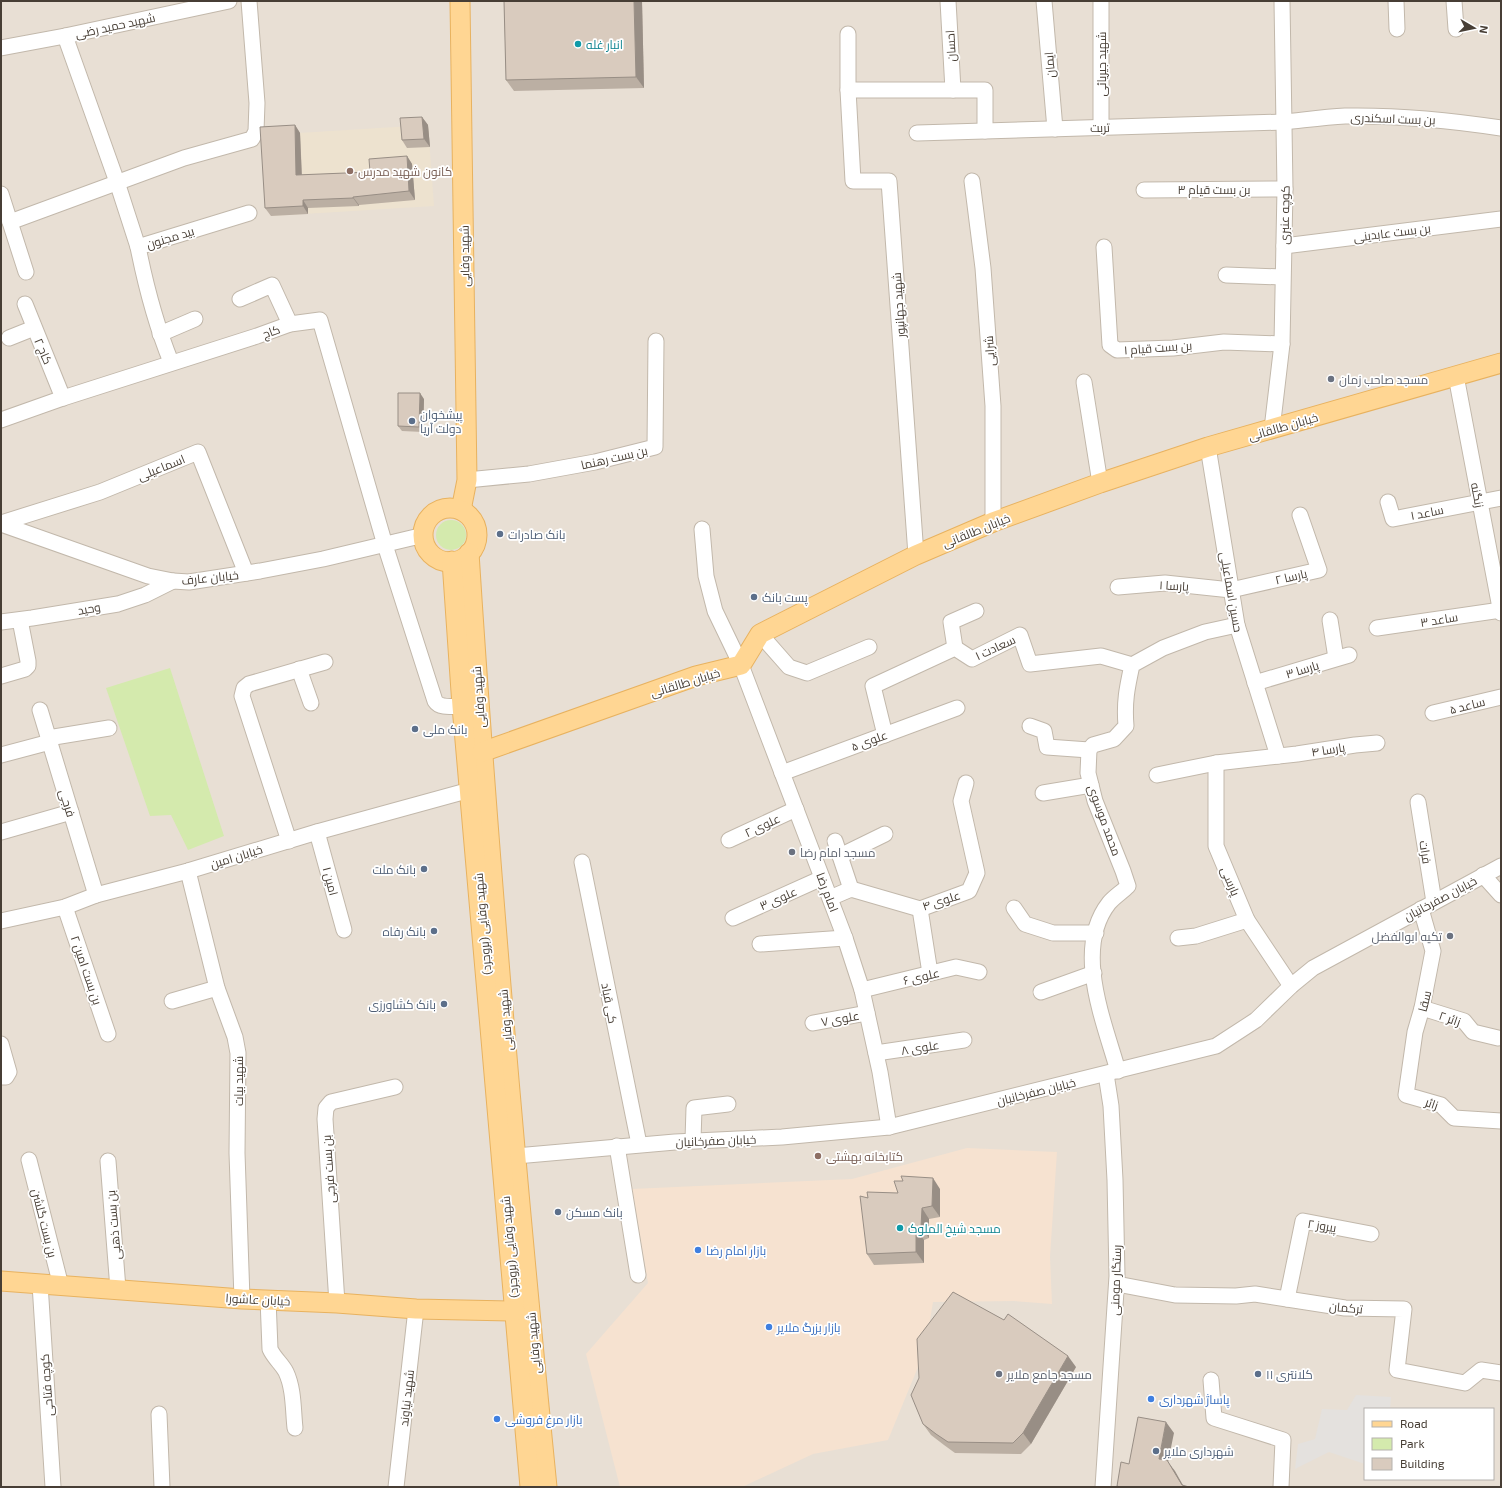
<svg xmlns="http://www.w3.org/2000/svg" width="1502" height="1488" font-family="'Exo 2',Cairo,sans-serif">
<rect width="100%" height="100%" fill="#f4eee6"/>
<path fill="#e8dfd4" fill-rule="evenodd" d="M1,1H1501V1487H1ZM1365,1409H1493V1479H1365Z"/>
<path fill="#f6e2d0" d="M967,1148L1057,1152L1050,1257L1052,1304L1014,1301L933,1302L925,1350L888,1440L813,1454L742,1487H620L586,1354L648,1283L632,1189L852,1179Z"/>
<path fill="#ede2cf" d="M428,125L434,206L271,216L266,135Z"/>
<g fill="#d4eaad">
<circle cx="451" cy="535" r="15"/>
<path d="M170,668L224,836L188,850L171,815L150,816L106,688Z"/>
</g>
<path fill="#e4e1de" d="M1356,1395L1391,1397L1390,1409H1365V1464L1329,1452L1295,1469L1298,1444L1315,1439L1322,1409L1347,1410Z"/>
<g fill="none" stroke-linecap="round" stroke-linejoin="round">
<g stroke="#c2b8ab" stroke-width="17">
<g id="minor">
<path d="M948,1L953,90"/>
<path d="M1044,1L1055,129"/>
<path d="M1101,1V127"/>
<path d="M1396,1L1397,29"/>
<path d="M1454,1L1456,29"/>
<path d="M848,34V90L853,181H889L916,555"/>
<path d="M65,36L117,182L138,247"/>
<path d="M1,48L65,36L229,1"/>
<path d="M848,90H985V131"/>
<path d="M917,133L1284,122C1304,120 1325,117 1345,116C1398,115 1449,120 1501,128"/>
<path d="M972,181L983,268L993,406V522"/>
<path d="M1144,190L1285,189"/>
<path d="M1,194L26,272"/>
<path d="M10,222L184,158L252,139L256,131L257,103L249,1"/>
<path d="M1284,246L1501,219"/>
<path d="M1104,247L1110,345L1117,350L1173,348L1224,342L1282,344"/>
<path d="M1226,275L1282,277"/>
<path d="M240,299L272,285L290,324"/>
<path d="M25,304L63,398"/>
<path d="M160,334L195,319"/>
<path d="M9,338L34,328"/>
<path d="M171,362C156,325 146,287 138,247L249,213"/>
<path d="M1456,376L1501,613"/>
<path d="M1084,382L1100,483"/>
<path d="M1,420L63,398L257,336L290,324L320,320L385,545L435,701C440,709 453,706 462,706"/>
<path d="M1272,429L1282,344L1285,189L1282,1"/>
<path d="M1208,447L1237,625L1278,756"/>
<path d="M467,480L529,474L595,462L655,447L656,341"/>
<path d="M1388,502L1393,519L1501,498"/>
<path d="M1,523L100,492L198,452L246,573"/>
<path d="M1,524L148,576L173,581L189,582L260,571L323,559L424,535"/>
<path d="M702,529L706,576L715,611L741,665L845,938L862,990L880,1072L889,1127"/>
<path d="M1118,587L1165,583L1231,590L1319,570L1300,515"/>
<path d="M1330,620L1336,658"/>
<path d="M1,622L32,618L118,604L145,595L173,581"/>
<path d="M1377,628L1501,610"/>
<path d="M760,634L789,667L807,673L869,647"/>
<path d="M955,648L951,622L976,611"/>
<path d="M299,669L311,703"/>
<path d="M1,676L25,669L28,666V661L20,620"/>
<path d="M1255,683L1349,655"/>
<path d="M40,710L96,895"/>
<path d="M1433,713L1501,697"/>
<path d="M1030,726L1044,731L1047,747L1089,750"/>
<path d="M885,735L873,686L955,648L972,659L1020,635L1030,664L1101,656L1132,665"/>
<path d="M48,738L109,728"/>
<path d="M1,755L50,742"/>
<path d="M1216,763V846L1247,920L1291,986"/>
<path d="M782,773L957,708"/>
<path d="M1157,775L1216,763L1297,754L1355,745L1377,743"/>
<path d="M1043,793L1091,785"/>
<path d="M1418,802L1434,902"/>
<path d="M1,832L71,812"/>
<path d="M317,832L344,930"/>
<path d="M729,840L796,809"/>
<path d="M289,841L242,696L244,688L249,684L325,662"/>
<path d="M835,841L851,889"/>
<path d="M840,856L885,834"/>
<path d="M582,862L639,1144"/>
<path d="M188,871L217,988L235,1037L238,1053L237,1153L242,1299"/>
<path d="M1483,875L1501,895"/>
<path d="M830,898L851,889L920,909L969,891L977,873L961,801L966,783"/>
<path d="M65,907L108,1034"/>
<path d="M1014,908L1025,924L1053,933H1096"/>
<path d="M920,909L930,973"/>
<path d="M1421,909L1433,951L1422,1008L1415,1032L1406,1095L1441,1105L1454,1118L1501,1121"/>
<path d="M733,918L822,878"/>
<path d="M1,921L65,907L96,895L188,871L317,832L470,790"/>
<path d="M1178,938L1196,936L1247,920"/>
<path d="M760,944L845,938"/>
<path d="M862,990L956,967L979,972"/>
<path d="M1041,992L1094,973"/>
<path d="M172,1001L217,988"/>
<path d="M1422,1008L1464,1021L1473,1032L1498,1038"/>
<path d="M813,1023L867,1013"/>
<path d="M1,1044L9,1072L6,1077H1"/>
<path d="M876,1053L964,1040"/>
<path d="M1118,1071C1104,1021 1073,949 1109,903C1114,897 1122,892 1128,886L1123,871L1095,801L1088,773L1089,750L1093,745L1114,739L1126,726C1124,702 1127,688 1132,665L1163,648L1205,632L1237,625"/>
<path d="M693,1140L694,1108L728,1104"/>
<path d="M617,1146L638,1275"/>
<path d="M516,1156L675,1142L782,1137L889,1127L1216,1046L1256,1020L1291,986L1313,968L1501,866"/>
<path d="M29,1160L61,1286"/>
<path d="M108,1161L118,1289"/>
<path d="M40,1284L53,1487"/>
<path d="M1117,1284L1175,1295L1236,1296L1255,1294L1345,1308L1404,1309L1397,1370L1465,1383L1481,1370L1501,1373"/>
<path d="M268,1299L270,1349C274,1358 282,1364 286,1372C294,1389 293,1410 295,1428"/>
<path d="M1287,1299L1303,1221L1371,1234"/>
<path d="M337,1303L325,1119L326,1108L331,1102L395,1087"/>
<path d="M1211,1380L1214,1418L1283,1440L1281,1487"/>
<path d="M159,1414L162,1487"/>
<path d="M396,1487L416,1309"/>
<path d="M1103,1487L1117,1276L1115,1180L1111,1106L1106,1074"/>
</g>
</g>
<g stroke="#e8b25f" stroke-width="21">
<g id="major">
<path d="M460,1L467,480L461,510"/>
<circle cx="450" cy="535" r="27"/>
<path d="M469,553C489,865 516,1176 547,1487"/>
<path d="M452,561L462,706L530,1487"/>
<path d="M482,752L696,676L741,665L760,634L916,555L993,522L1100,483L1208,447L1501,363"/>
<path d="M1,1281L242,1299L337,1303L416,1309L515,1311"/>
</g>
</g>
<use href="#minor" stroke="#fff" stroke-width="15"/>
<use href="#major" stroke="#ffd693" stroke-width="19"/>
</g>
<g fill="#bbafa3">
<path d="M504,1H642L644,88L514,91L506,80Z"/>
<path d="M422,117L428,125L430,147L407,148L402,140Z"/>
<path d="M295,125L300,133L302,175L370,172L407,156L412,164L415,200L359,205V206L308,208V214L271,216L265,208Z"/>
<path d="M424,399L423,432L402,431L398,426Z"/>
<path d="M940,1189V1217L929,1219V1238L924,1240V1263L874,1265L867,1254L868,1198L898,1193Z"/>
<path d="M1076,1367L1031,1444L1021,1454L955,1453L944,1445L931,1435L923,1424Z"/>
</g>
<g fill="#988e85">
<path d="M634,1H642L644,88L636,77Z"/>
<path d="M422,117L428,125L430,147L424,139Z"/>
<path d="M295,125L300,133L302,184L296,175Z"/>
<path d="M407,156L412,164L415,200L409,191Z"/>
<path d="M353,197L359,205V206L353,198Z"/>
<path d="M303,200L308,208V214L303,206Z"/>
<path d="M420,393L424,399L423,432L419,427Z"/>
<path d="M933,1178L940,1189V1217L932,1206Z"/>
<path d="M922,1208L929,1219V1238L921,1227Z"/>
<path d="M916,1229L924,1240V1263L916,1252Z"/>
<path d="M1068,1356L1076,1367L1031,1444L1023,1433Z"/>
<path d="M1166,1422L1174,1433L1168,1462L1175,1471L1184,1487H1183L1159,1459Z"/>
</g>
<g fill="#d9cbbe" stroke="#988e85">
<path d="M504,1H634L636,77L506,80Z"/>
<path d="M422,117L424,139L402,140L400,118Z"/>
<path d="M295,125L296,175L370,172L369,159L407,156L409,191L353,197V198L303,200V206L265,208L260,127Z"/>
<path d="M398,393H420L419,427L398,426Z"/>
<path d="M901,1176L933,1178L932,1206L922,1208L921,1227L916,1229V1252L867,1254L860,1196L868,1198L867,1192L898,1193L894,1181H903Z"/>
<path d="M953,1292L1004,1320L1008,1314L1068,1356L1023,1433L1013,1443L948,1442L936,1434L923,1424L911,1395L919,1378L917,1339Z"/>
<path d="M1138,1417L1166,1422L1159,1459L1167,1460L1182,1485L1189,1487H1118V1486H1117L1121,1462L1129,1464Z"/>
</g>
<g fill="#0f9aa8" stroke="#fff" stroke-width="1.5">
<circle cx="578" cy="44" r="4"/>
<circle cx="900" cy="1228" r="4"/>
</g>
<g fill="#8d6e63" stroke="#fff" stroke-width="1.5">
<circle cx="350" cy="171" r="4"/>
<circle cx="818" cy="1156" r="4"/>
</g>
<g fill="#6b7280" stroke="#fff" stroke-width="1.5">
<circle cx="1331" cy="379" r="4"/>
<circle cx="792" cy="852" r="4"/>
<circle cx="1450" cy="936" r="4"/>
<circle cx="999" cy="1374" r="4"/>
</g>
<g fill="#5c6f8a" stroke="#fff" stroke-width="1.5">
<circle cx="412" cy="421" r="4"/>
<circle cx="500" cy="534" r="4"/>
<circle cx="754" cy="597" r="4"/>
<circle cx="415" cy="729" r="4"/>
<circle cx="424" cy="869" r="4"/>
<circle cx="434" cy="931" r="4"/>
<circle cx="444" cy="1004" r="4"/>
<circle cx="558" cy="1212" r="4"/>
<circle cx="1258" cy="1374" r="4"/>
<circle cx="1156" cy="1451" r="4"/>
</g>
<g fill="#3f7fe0" stroke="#fff" stroke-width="1.5">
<circle cx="698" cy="1250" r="4"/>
<circle cx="769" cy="1327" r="4"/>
<circle cx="1151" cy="1399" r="4"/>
<circle cx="497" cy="1419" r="4"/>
</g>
<g text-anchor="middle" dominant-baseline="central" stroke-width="3.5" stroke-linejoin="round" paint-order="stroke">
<g font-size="12" fill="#473e35" stroke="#fff">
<text transform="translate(115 25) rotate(-12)">شهید حمید رضی</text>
<text transform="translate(950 46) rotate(-93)">احسان</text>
<text transform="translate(1101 64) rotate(-90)">شهید جیریائی</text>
<text transform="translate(1049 65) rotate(-95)">ایمان</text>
<text transform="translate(1393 118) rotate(2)">بن بست اسکندری</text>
<text transform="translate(1100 127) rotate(-2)">تربت</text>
<text x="1214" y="189">بن بست قیام ۳</text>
<text transform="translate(1284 215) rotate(-89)">کوچه عنبری</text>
<text transform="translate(1392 232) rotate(-7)">بن بست عابدینی</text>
<text transform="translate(170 237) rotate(-17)">بید مجنون</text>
<text transform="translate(464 256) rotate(-91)">شهید وفایی</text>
<text transform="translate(898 305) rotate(-94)">شهید جهانپور</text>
<text transform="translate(271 331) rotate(-20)">کاج</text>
<text transform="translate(1158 347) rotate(-4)">بن بست قیام ۱</text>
<text transform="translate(44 351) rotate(67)">کاج ۲</text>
<text transform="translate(989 351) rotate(-94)">شرایی</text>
<text transform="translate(1283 426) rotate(-16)">خیابان طالقانی</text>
<text transform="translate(614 457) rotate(-13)">بن بست رهنما</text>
<text transform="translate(161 467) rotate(-22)">اسماعیلی</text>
<text transform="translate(1478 495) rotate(79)">زنگنه</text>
<text transform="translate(1427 512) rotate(-11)">ساعد ۱</text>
<text transform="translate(976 530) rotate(-22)">خیابان طالقانی</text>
<text transform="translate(1291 576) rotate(-13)">پارسا ۲</text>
<text transform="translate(210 577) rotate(-6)">خیابان عارف</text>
<text transform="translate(1174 585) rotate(3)">پارسا ۱</text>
<text transform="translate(1232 592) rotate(80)">حسین اسماعیلی</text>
<text transform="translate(89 608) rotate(-10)">وحید</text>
<text transform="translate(1439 619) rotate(-9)">ساعد ۳</text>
<text transform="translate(995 647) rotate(-25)">سعادت ۱</text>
<text transform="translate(1302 669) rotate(-17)">پارسا ۳</text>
<text transform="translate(685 682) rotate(-17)">خیابان طالقانی</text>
<text transform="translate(478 697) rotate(-94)">شهید وفایی</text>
<text transform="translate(1467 705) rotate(-14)">ساعد ۵</text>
<text transform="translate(869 740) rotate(-20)">علوی ۵</text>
<text transform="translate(1328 749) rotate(-9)">پارسا ۴</text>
<text transform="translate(68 803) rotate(73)">فرجی</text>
<text transform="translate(1105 820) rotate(70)">محمد موسوی</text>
<text transform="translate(762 825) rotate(-25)">علوی ۲</text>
<text transform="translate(1426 852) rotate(81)">فرات</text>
<text transform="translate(236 856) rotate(-17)">خیابان امین</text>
<text transform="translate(331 881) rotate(75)">امین ۱</text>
<text transform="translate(1231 881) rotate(67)">پارسی</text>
<text transform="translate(828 892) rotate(69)">امام رضا</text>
<text transform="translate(778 898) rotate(-24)">علوی ۳</text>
<text transform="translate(1440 898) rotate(-28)">خیابان صفرخانیان</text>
<text transform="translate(941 900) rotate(-18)">علوی ۴</text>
<text transform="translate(482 924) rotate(-95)">شهید وفایی (بروجرد)</text>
<text transform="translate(87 970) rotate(71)">بن بست امین ۲</text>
<text transform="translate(921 976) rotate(-13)">علوی ۶</text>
<text transform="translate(1424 1001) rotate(-76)">سقا</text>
<text transform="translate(610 1003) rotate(79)">کی قباد</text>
<text transform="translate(840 1018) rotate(-10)">علوی ۷</text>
<text transform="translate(1450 1018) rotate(19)">زائر ۲</text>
<text transform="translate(505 1020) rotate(-95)">شهید وفایی</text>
<text transform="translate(920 1047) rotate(-9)">علوی ۸</text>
<text transform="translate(238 1081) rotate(-90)">شهید بیات</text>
<text transform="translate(1036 1091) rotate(-14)">خیابان صفرخانیان</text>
<text transform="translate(1432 1103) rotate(19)">زائر</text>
<text transform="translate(716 1140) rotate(-2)">خیابان صفرخانیان</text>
<text transform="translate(328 1169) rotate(-94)">بن بست فرجی</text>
<text transform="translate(45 1223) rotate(76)">بن بست گلشن</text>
<text transform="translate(113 1225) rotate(-95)">بن بست ذهبی</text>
<text transform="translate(1322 1225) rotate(9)">پیروز ۲</text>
<text transform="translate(509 1247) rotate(-95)">شهید وفایی (بروجرد)</text>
<text transform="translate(1115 1280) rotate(-88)">رستگار مومنی</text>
<text transform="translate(258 1299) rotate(3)">خیابان عاشورا</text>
<text transform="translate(1346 1307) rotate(5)">ترکمان</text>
<text transform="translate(533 1343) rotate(-95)">شهید وفایی</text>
<text transform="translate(46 1385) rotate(-94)">کوچه فتاحی</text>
<text transform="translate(406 1398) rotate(-84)">شهید نیاوند</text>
</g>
<g font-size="12" fill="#0d838f" stroke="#fff" text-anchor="start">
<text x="586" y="44">انبار غله</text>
<text x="908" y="1228">مسجد شیخ الملوک</text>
</g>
<g font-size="12" fill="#785e54" stroke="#fff" text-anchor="start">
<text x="358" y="171">کانون شهید مدرس</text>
<text x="826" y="1156">کتابخانه بهشتی</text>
</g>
<g font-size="12" fill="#5b616d" stroke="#fff" text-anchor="start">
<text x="1339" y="379">مسجد صاحب زمان</text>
<text x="800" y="852">مسجد امام رضا</text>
<text x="1442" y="936" text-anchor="end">تکیه ابوالفضل</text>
<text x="1007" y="1374">مسجد جامع ملایر</text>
</g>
<g font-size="12" fill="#4e5e75" stroke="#fff" text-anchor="start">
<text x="420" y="414">پیشخوان<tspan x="420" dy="14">دولت آریا</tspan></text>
<text x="508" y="534">بانک صادرات</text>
<text x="762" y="597">پست بانک</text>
<text x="423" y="729">بانک ملی</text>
<text x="416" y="869" text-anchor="end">بانک ملت</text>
<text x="426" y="931" text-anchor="end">بانک رفاه</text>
<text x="436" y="1004" text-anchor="end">بانک کشاورزی</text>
<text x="566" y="1212">بانک مسکن</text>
<text x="1266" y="1374">کلانتری ۱۱</text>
<text x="1164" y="1451">شهرداری ملایر</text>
</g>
<g font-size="12" fill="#366cbe" stroke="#fff" text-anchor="start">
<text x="706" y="1250">بازار امام رضا</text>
<text x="777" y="1327">بازار بزرگ ملایر</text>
<text x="1159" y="1399">پاساژ شهرداری</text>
<text x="505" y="1419">بازار مرغ فروشی</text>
</g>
</g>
<rect width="1502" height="1488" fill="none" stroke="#473e35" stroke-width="4"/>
<rect x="1364" y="1408" width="130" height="72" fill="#ffffff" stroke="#b5b2ae"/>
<rect x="1372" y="1421" width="20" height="6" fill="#ffd693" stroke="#b5b2ae"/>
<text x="1400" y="1428" font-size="12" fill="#473e35">Road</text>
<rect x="1372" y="1438" width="20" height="12" fill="#d4eaad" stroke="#b5b2ae"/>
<text x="1400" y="1448" font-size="12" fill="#473e35">Park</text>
<rect x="1372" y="1458" width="20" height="12" fill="#d9cbbe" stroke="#b5b2ae"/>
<text x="1400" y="1468" font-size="12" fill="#473e35">Building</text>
<g transform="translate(1474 28) rotate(99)" stroke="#ffffff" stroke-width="3" paint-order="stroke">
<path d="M0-3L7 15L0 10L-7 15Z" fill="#473e35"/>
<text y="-6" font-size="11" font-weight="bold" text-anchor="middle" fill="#473e35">N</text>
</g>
</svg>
